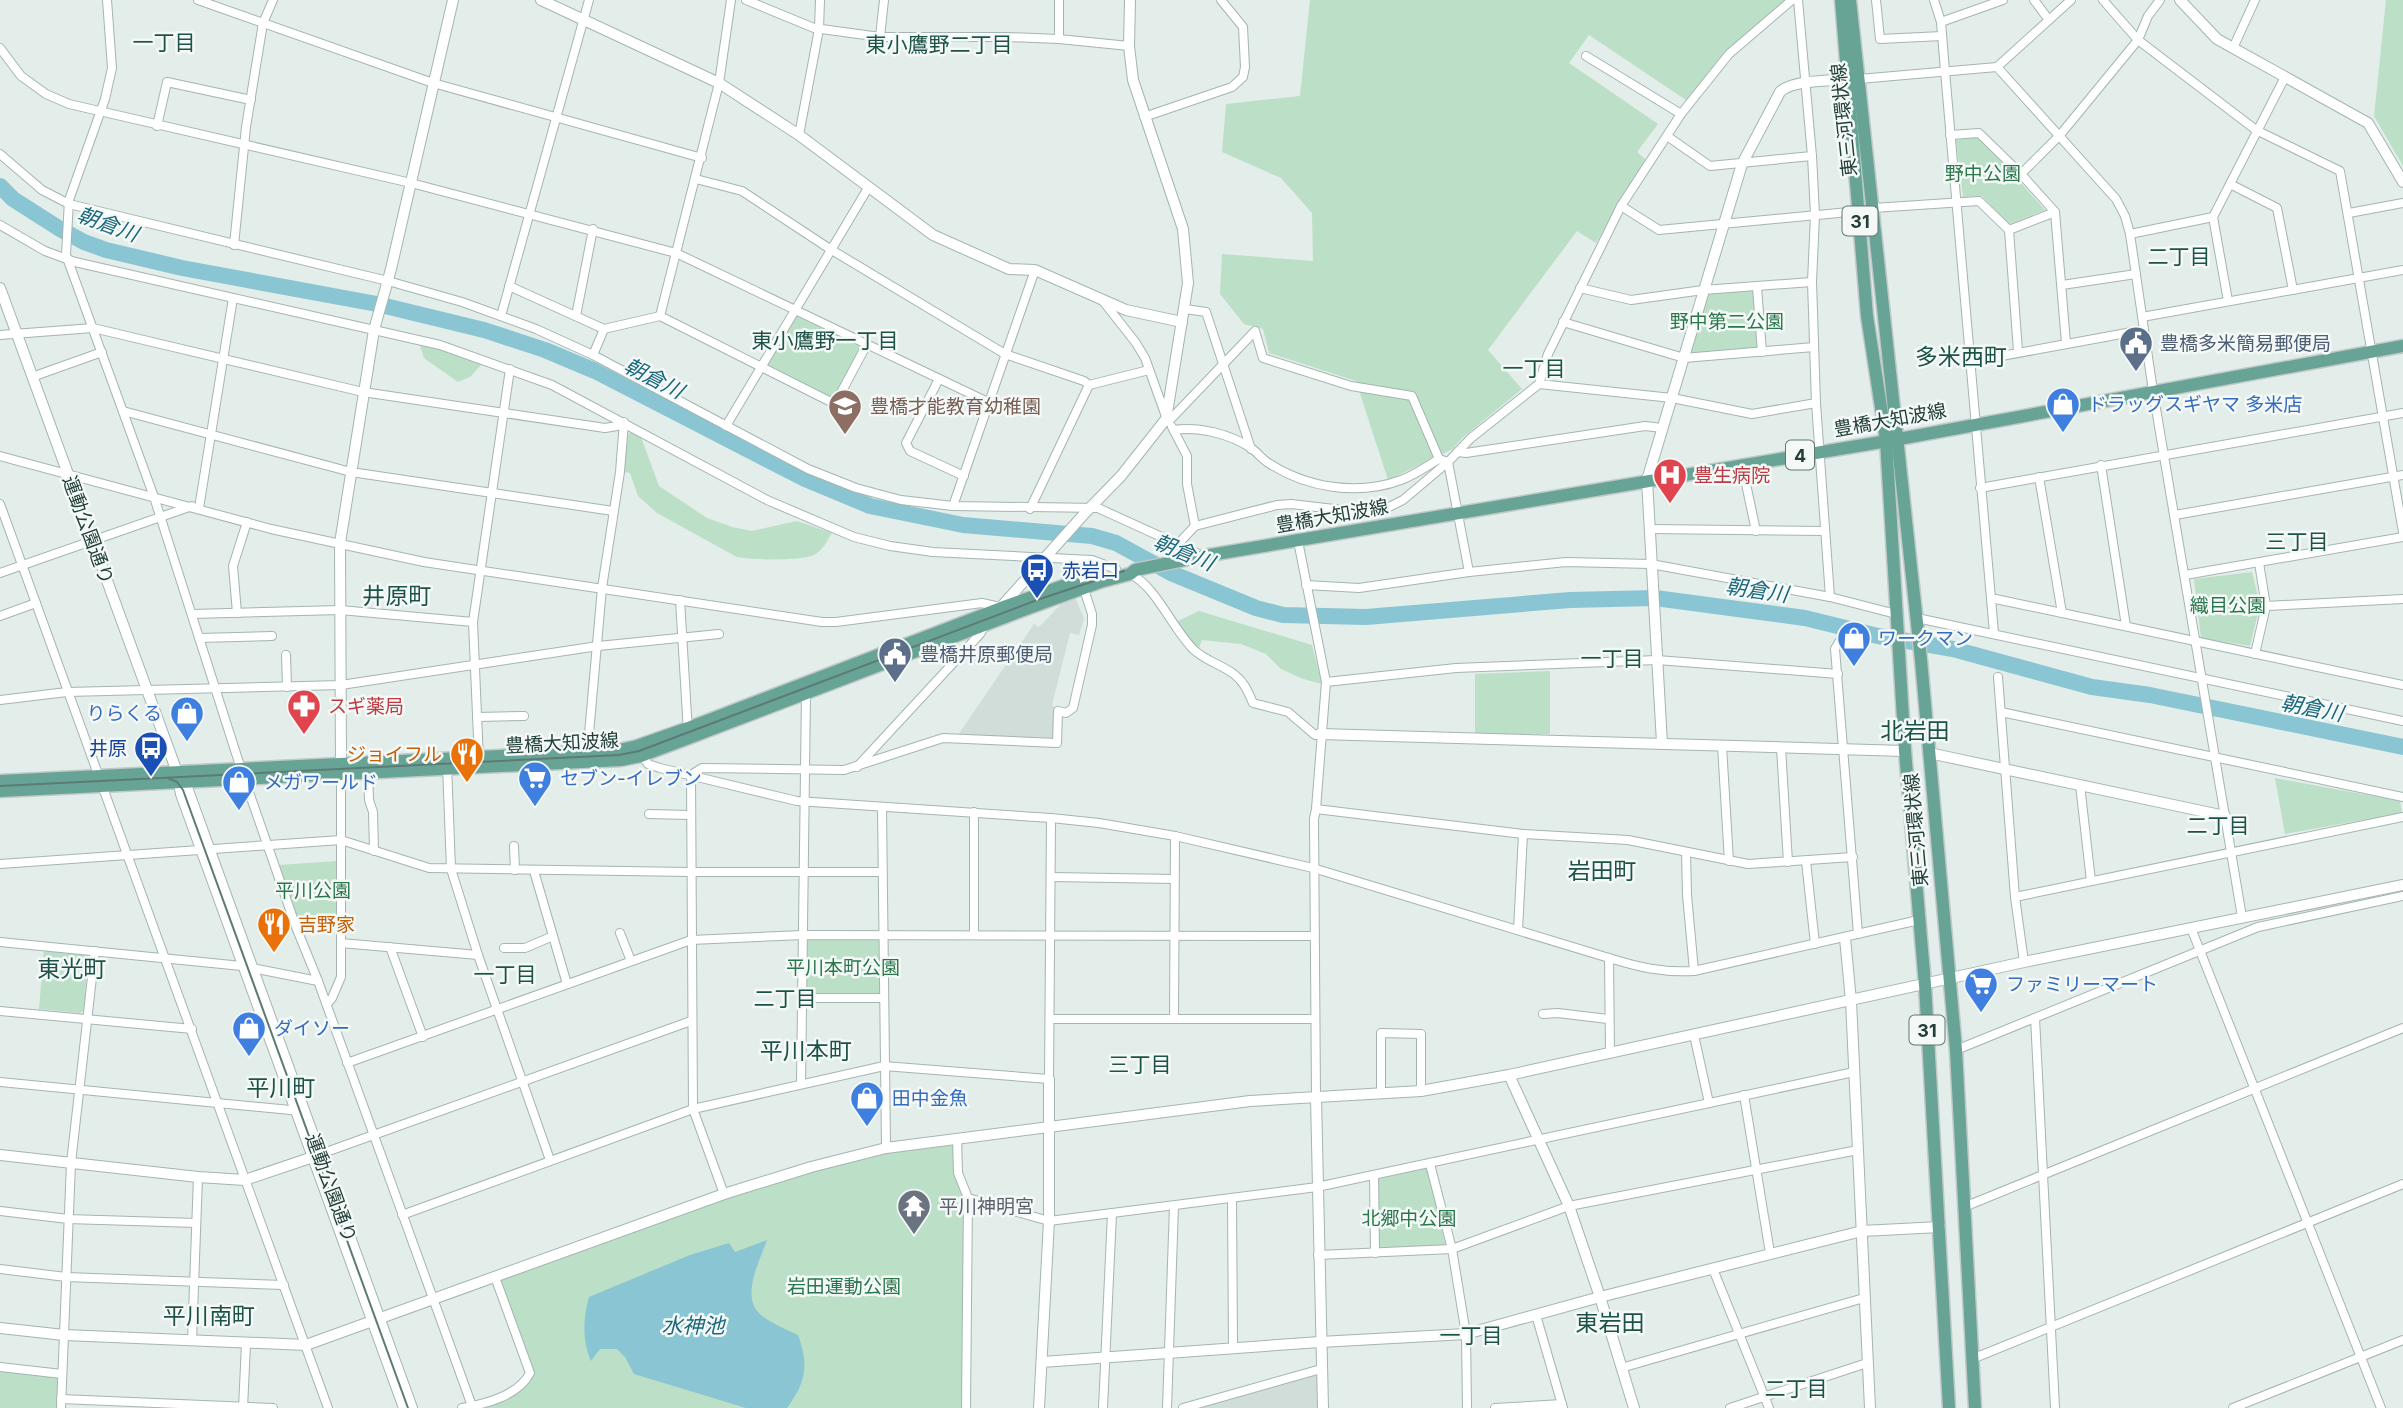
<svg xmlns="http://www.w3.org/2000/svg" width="2403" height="1408" font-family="Inter,'Noto Sans JP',sans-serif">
<rect width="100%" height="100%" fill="#e3ede9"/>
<g fill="#d1ddd8">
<path d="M1075,597L1084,619L1079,635L1070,633L1052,705L1056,709L1053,738L958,735L1034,624L1039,627L1066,599Z"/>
<path d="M1314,1375L1317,1377L1318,1408H1196Z"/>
</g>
<g fill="#bcdfc7">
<path d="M1310,0H1788L1727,52L1686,100L1589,35L1569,63L1658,124L1637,152L1646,160L1596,243L1577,231L1488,350L1522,389L1462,438L1453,449L1388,480L1356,381L1269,353L1263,329L1244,324L1220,294L1222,254L1313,261L1312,213L1281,178L1222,152L1226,104L1300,96Z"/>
<path d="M2386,0H2403V166L2374,116Z"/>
<path d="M1980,137L2045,210L2009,224L1982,196L1963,197L1956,140Z"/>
<path d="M1757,287L1762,352L1684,358L1703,290Z"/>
<path d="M795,310L867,344L835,404L761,367Z"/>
<path d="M419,343L446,348L482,364L470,377L458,382L424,358Z"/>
<path d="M633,432L641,437L659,486L707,518L732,527L752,531L797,521L832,533C827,541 823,550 814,555C801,561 752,560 737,557L657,513L638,496L630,473L624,472L628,434Z"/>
<path d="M2252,572L2260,605L2250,646L2201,638L2194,579Z"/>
<path d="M1199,611L1312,645L1322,684L1303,679L1281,669L1266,654L1241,644L1202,640L1198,650L1176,622Z"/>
<path d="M1550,671V734H1475V674Z"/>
<path d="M2275,778L2400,801L2402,813L2285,834Z"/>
<path d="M337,861V914L300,926L279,865Z"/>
<path d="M808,936L876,937L882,945L884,998H801L802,941Z"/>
<path d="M44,947L86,951L88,955L84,1010L80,1013L39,1009Z"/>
<path d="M957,1138L965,1193L966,1408H466L502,1398L530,1373L495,1277L811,1167Z"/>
<path d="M1428,1168L1446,1247L1379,1250L1378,1179Z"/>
<path d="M0,1370L57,1377L59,1381L57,1408H0Z"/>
</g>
<path fill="#8ac5d3" d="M767,1240C760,1260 741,1295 759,1313C769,1323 786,1329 798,1335C809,1365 806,1382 787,1408H746L634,1374L625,1357L617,1349H600L591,1361C582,1341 583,1318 589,1297L690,1255L729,1243L735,1252Z"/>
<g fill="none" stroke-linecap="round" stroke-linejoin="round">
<path stroke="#8ac5d3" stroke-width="16" d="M0,186L13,199L60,229L84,242L106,250L182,268L377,304L484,330L545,350L595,371L803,478L870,506L963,525L1092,536L1116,543L1171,573L1256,608L1283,615L1366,617L1570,600L1655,598L1805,618L1878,636L1953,649L2092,687L2150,695L2403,747"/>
<g stroke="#a5b5b1" stroke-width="10">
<g id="minor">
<path d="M107,0L112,68L105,99L69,200L66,255L154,497L241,769L296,927L318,981L472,1406"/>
<path d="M198,0L433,83L702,158"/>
<path d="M746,0L814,28L880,37H1008L1059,39L1129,46"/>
<path d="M1798,0L1812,156L1815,215L1812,282L1816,403L1830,597"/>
<path d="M1876,0L1880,39L1942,36"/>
<path d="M1934,0L1941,22L1945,71L1994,633"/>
<path d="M2034,0L2049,20"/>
<path d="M2103,0L2138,40L2256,130L2340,171L2403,532"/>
<path d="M1941,22L2003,0"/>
<path d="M880,37L884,0"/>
<path d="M1059,39V0"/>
<path d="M0,48L21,76L46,94L69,104L411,183L676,253L990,403"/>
<path d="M2233,48L2255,0"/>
<path d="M1586,56L1681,114"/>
<path d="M1997,67L2071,0"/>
<path d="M1859,79L1997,67L2116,199L2125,216L2130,234L2153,391L2242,917"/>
<path d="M1144,117L1232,87L1243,77L1245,67L1243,27L1221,0"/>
<path d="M157,126L167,82L251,100"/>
<path d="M799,135L819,29L820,0"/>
<path d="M1950,135L1979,133L2021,174L2055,212L2066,343"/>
<path d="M1667,136L1710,166L1812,156"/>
<path d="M0,154L42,190L69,204L388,281L462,302L536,329L593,355L808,469L856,488L901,500L953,506L1098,508L1201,555"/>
<path d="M2021,174L2060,135L2138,40L2148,16L2160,0"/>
<path d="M696,179L742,191L830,249L1005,354L1084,381L1089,385L1149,370"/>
<path d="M2230,184L2277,208L2293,290"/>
<path d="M1621,206L1659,230L1859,211"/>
<path d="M1873,208L1979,201L2009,230L2018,351"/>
<path d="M2349,213L2403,203"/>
<path d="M0,225L45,251L75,262L440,345L552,385L767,500L854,537L890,546L933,552L1092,560L1116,569"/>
<path d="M2009,230L2055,212"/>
<path d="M2130,234L2213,217"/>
<path d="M234,245L246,127L263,23L273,0"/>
<path d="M2062,285L2136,274"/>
<path d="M509,286L604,329L660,316L835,404L867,344"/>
<path d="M1757,287L1762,352"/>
<path d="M1580,288L1631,300L1703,290L1812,282"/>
<path d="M1103,301L1136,343L1145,358L1168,422L1255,331L1263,358L1351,386L1412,396L1439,459"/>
<path d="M2228,301L2213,217L2285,77"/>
<path d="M1185,309L1206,312L1251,449"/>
<path d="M501,316L589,0"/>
<path d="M576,316L593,229"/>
<path d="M660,316L719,83L731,0"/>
<path d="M2142,317L2403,270"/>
<path d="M1563,322L1684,358L1814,347"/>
<path d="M0,335L93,328L363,392L605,428L617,426L624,422L620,472L602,588L587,756"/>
<path d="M593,355L604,329"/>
<path d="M1969,362L2143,330"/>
<path d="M32,377L102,352"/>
<path d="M939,379L906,443L910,451L964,476"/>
<path d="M1539,384L1672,398L1752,414L1816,403"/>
<path d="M123,411L351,472L613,511"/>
<path d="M726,426L868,188"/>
<path d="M1172,427L1187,456V484L1195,526"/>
<path d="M1174,430C1198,426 1230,434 1251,448C1257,452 1261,458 1267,462C1306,488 1358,496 1401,480C1415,475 1427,466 1439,459L1448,462L1469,572"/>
<path d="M1458,452L1466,453L1645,426L1662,428"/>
<path d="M0,456L271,529L424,562L822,622H836L982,603L1000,607"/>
<path d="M1742,465L1756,531"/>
<path d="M2101,465L2126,626"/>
<path d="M2039,477L2062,613"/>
<path d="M1980,488L2403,413"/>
<path d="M0,504L328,1408"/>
<path d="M953,506L1035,270"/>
<path d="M199,508L233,298"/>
<path d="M1030,509L1089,385"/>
<path d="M2175,515L2403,475"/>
<path d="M1649,529L1825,531"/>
<path d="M1298,541L1326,682L1316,809L1314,819L1316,1098"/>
<path d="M1178,544L1195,526L1277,505L1291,504L1351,511L1374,510L1387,508L1403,500L1448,462L1471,438L1539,384L1548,354L1621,206L1681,114L1729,54L1792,0"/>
<path d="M2259,563L2266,606L2403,599"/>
<path d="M0,573L192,506"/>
<path d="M1130,574C1156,586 1172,628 1193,649C1205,661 1223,665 1235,675C1245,683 1248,692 1253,703L1288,712L1315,735L1320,734"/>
<path d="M2185,575L2403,537"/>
<path d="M1306,585L1359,588L1469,572L1566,562L1651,564L1830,597L1896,614"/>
<path d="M1991,598L2403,685"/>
<path d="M680,600L688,732"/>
<path d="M237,613L233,566L247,522"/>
<path d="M192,614L340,610L473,622"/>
<path d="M0,616L36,603"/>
<path d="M1917,618L2403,721"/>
<path d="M199,638L272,636"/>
<path d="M1839,642L1835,649L1858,934"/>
<path d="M2255,654L2266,606"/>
<path d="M286,655L287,687"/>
<path d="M1998,677L2015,897L2024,962"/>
<path d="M1326,682L1456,668L1657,660L1838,674"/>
<path d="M0,700L67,692L341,685L598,646L719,634"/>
<path d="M2001,712L2403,797"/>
<path d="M477,717L524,716"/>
<path d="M1722,746L1729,861"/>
<path d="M1781,748L1788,862"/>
<path d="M639,752L648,764L660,768L797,801L1051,818L1099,823L1175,836L1313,868L1609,958C1638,967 1663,973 1694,971L1919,920"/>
<path d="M479,761L473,622L510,369"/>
<path d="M447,765L451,869L478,955L550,1160"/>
<path d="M857,767L980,634L986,624"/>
<path d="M368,773L369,800L373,812L374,851"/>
<path d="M2080,785L2091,881"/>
<path d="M882,807L886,1148"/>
<path d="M1316,809L1523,834L1628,840L1748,864L1853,857"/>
<path d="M649,814L691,815"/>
<path d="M514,846L515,870"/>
<path d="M1686,852L1687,895L1694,971"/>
<path d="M1806,861L1815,944"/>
<path d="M0,864L341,840L429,868L690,872H882"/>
<path d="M534,871L567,984"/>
<path d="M1051,877L1174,879"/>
<path d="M2015,897L2403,817"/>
<path d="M2191,928L2381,1408"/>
<path d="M1518,930L1523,834"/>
<path d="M620,933L631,961"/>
<path d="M974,935V812"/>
<path d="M0,942L242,966L318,981"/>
<path d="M341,943L478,955"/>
<path d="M390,947L423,1037"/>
<path d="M504,948H525L553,936"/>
<path d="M1609,958L1610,1053"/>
<path d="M801,998H884"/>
<path d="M327,1004L332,998L341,977V774"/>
<path d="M0,1011L192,1029"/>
<path d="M1543,1014L1558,1013L1608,1019"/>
<path d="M1174,1018L1175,836"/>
<path d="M2035,1018L2055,1408"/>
<path d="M1050,1019H1315"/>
<path d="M1694,1035L1709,1103"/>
<path d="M1956,1050L2258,927L2403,896"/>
<path d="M347,1063L691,940L802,935L1314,936"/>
<path d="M0,1082L301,1111"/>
<path d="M801,1084L806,693"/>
<path d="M1381,1094V1033L1421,1034V1091"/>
<path d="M1744,1095L1770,1253"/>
<path d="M957,1138L958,1173L968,1198L966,1408"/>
<path d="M315,1156L691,1021"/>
<path d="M1430,1164L1452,1249L1466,1334L1467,1408"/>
<path d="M1374,1176L1375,1253"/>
<path d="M724,1194L693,1109L691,775L702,768L844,770L943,738L1057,743L1058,711L1066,713L1073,708L1092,625V614L1081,580"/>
<path d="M968,1198L1049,1221L1317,1187L1854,1072"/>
<path d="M1232,1198L1233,1348"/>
<path d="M1964,1207L2403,1028"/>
<path d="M0,1211L68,1219L196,1223"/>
<path d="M402,1215L693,1109L884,1066L1049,1079L1051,818"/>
<path d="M1318,1255L1452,1249L1569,1206L1858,1150"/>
<path d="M0,1269L66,1277L284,1285"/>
<path d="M1713,1269L1769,1408"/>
<path d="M1536,1315L1563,1408"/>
<path d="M192,1341L198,1177"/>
<path d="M1972,1359L2403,1184"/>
<path d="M0,1367L62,1374"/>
<path d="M1621,1368L1864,1298"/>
<path d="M61,1399L273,1408"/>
<path d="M61,1408L71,1163L95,951"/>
<path d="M243,1408L246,1344"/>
<path d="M462,1408C486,1404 518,1396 530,1373L495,1277"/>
<path d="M1103,1408L1112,1213"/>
<path d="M1167,1408L1174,1206"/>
<path d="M1183,1408L1321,1369"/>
<path d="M1495,1408L1562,1404"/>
<path d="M1730,1408L1867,1363"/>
<path d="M2233,1408L2403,1340"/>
</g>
</g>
<g stroke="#a5b5b1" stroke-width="12">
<g id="tertiary">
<path d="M541,0L719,83L799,135L933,235L1009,269L1035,270L1126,310L1182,322"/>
<path d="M2180,0L2217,39L2368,123L2403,182"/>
<path d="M0,288L158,720L177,772L181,794L404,1408"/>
<path d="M1001,607L1085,513L1121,476L1166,419L1168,407L1188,283L1183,229L1133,80L1129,46L1130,0"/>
<path d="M1320,734L1905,751"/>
<path d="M1662,743L1647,480L1742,164L1780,92C1792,79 1836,81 1854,79"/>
<path d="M1929,753L2225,816"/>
<path d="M341,768L340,543L374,330L391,269L453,0"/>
<path d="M182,778L185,782L412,1408"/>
<path d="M1845,938L1851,1001L1870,1408"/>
<path d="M1509,1075L1569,1206L1600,1297L1634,1408"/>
<path d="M1316,1098L1323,1408"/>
<path d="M0,1155L198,1177L245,1180L313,1157"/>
<path d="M0,1328L64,1335L306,1345L724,1194L811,1167L886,1148L1250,1101L1421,1091L1509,1075L2024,962L2403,885"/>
<path d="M1042,1362L1320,1342L1466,1334L1600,1297L1862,1231L1940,1227"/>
<path d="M1039,1408L1049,1221V1079"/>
</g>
</g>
<g stroke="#c1c9c8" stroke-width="15">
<g id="primary">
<path d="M1841,0L1867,316L1886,440L1905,751L1925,985L1949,1408"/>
<path d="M1850,0L1921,660L1956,1050L1975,1408"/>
<path d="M0,781L619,750L637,746L688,728L1001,608L1074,582"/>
<path d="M0,791L621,760L641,756L689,738L1021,611L1100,582L1130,574L1135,570L1204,556L1899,439L2403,346"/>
</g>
</g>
<use href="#minor" stroke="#fff" stroke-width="8"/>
<use href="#tertiary" stroke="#fff" stroke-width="10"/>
<use href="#primary" stroke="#67a496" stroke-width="12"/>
<g stroke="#5d7b74" stroke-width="2">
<path d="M168,778L177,782L183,790L408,1408"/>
<path d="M0,786L619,755L639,751L1037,600L1124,571"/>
</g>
</g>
<defs>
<g id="civic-pin" transform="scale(1.75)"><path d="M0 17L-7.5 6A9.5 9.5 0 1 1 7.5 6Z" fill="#5c6f8a" stroke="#f4f9f7"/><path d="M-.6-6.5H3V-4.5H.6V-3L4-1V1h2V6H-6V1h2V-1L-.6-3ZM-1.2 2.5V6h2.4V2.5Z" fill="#fff"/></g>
<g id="shop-pin" transform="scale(1.75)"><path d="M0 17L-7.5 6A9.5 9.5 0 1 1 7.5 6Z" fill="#3f7fe0" stroke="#f4f9f7"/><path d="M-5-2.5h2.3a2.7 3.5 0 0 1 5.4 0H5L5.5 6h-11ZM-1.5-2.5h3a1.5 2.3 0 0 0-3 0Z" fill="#fff"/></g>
<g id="school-pin" transform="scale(1.75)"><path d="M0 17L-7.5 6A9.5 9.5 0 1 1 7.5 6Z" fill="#8d6e63" stroke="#f4f9f7"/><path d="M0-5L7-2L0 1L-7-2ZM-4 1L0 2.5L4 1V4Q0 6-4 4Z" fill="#fff"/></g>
<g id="hospital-pin" transform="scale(1.75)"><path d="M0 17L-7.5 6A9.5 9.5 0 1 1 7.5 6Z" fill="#e0444e" stroke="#f4f9f7"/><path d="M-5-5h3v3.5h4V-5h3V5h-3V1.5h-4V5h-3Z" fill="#fff"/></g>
<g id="bus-pin" transform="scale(1.75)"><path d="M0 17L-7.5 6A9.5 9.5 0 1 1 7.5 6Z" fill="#1a4fb4" stroke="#f4f9f7"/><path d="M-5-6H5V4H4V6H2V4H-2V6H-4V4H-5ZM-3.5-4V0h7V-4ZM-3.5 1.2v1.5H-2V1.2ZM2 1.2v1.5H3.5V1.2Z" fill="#fff"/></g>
<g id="pharmacy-pin" transform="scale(1.75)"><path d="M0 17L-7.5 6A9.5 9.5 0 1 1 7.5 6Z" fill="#e0444e" stroke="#f4f9f7"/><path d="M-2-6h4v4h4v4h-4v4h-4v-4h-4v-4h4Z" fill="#fff"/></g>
<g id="restaurant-pin" transform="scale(1.75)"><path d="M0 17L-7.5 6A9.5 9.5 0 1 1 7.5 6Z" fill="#e8710a" stroke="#f4f9f7"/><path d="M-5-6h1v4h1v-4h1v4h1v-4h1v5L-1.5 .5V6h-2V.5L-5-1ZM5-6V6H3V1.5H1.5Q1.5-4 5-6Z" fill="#fff"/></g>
<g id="supermarket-pin" transform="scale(1.75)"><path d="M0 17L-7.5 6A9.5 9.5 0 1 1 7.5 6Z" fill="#3f7fe0" stroke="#f4f9f7"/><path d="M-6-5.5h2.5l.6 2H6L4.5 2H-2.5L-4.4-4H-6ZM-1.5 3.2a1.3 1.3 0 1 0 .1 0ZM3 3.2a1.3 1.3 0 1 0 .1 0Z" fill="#fff"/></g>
<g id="temple-pin" transform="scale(1.75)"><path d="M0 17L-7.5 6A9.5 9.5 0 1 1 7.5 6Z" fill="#6b7280" stroke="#f4f9f7"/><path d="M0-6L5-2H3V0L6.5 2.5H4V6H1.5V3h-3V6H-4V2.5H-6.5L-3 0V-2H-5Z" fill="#fff"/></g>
</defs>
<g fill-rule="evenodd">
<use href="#civic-pin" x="2136" y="343"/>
<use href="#shop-pin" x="2063" y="404"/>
<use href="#school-pin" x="845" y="406"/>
<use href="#hospital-pin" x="1670" y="475"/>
<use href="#bus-pin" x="1037" y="570"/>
<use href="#shop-pin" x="1854" y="638"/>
<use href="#civic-pin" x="895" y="654"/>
<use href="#pharmacy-pin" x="304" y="706"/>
<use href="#shop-pin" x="187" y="713"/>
<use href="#bus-pin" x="151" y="748"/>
<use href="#restaurant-pin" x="467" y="754"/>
<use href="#supermarket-pin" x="535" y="778"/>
<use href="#shop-pin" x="239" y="782"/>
<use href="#restaurant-pin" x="274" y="924"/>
<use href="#supermarket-pin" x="1981" y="984"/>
<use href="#shop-pin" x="249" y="1028"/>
<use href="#shop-pin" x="867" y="1098"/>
<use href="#temple-pin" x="914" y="1206"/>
</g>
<g text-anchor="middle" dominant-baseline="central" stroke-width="5" stroke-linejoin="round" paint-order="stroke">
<g fill="#f4f9f7" stroke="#617772" stroke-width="2">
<rect x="1842.5" y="206.5" width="35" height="29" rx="5"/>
<rect x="1786" y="440.5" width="28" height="29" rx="5"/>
<rect x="1909.5" y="1015.5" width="35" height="29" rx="5"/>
</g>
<g font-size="18" font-weight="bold" fill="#223f39">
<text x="1860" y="221">31</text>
<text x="1800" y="455">4</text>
<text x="1927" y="1030">31</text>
</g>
<g font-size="19" fill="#223f39" stroke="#f4f9f7">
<text transform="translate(1844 120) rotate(-96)">東三河環状線</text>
<text transform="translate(1890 420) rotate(-10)">豊橋大知波線</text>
<text transform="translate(1332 516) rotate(-10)">豊橋大知波線</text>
<text transform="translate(88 530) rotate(70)">運動公園通り</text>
<text transform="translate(562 743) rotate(-3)">豊橋大知波線</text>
<text transform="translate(1916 830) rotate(-95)">東三河環状線</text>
<text transform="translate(331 1188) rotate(70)">運動公園通り</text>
</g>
<g font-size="19" fill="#2b774c" stroke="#f4f9f7">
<text x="1983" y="173">野中公園</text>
<text x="1727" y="321">野中第二公園</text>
<text x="2228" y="605">織目公園</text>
<text x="313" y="890">平川公園</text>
<text x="843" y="967">平川本町公園</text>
<text x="1409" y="1218">北郷中公園</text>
<text x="844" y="1286">岩田運動公園</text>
</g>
<g font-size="19" fill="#4e5e75" stroke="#f4f9f7" text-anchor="start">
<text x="2160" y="343">豊橋多米簡易郵便局</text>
<text x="920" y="654">豊橋井原郵便局</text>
</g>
<g font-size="19" fill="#366cbe" stroke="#f4f9f7" text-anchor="start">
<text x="2088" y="404">ドラッグスギヤマ 多米店</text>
<text x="1878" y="638">ワークマン</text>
<text x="162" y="713" text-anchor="end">りらくる</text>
<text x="560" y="778">セブン-イレブン</text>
<text x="264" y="782">メガワールド</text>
<text x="2006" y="984">ファミリーマート</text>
<text x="274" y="1028">ダイソー</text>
<text x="892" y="1098">田中金魚</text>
</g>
<g font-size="19" fill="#785e54" stroke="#f4f9f7" text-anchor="start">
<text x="870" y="406">豊橋才能教育幼稚園</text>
</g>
<g font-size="19" fill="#be3a42" stroke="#f4f9f7" text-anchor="start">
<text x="1694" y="475">豊生病院</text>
<text x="328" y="706">スギ薬局</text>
</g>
<g font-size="19" fill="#164399" stroke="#f4f9f7" text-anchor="start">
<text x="1062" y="570">赤岩口</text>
<text x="127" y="748" text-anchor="end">井原</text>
</g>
<g font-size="19" fill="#c56008" stroke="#f4f9f7" text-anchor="end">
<text x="442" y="754">ジョイフル</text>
<text x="298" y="924" text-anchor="start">吉野家</text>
</g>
<g font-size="19" fill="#5b616d" stroke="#f4f9f7" text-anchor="start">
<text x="939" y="1206">平川神明宮</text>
</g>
<g font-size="21" fill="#1d5247" stroke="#f4f9f7">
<text x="164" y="42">一丁目</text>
<text x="939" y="44">東小鷹野二丁目</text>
<text x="2179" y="256">二丁目</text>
<text x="825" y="340">東小鷹野一丁目</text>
<text x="1534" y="368">一丁目</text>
<text x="2297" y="541">三丁目</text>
<text x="1612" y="658">一丁目</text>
<text x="2218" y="825">二丁目</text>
<text x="505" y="974">一丁目</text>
<text x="785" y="998">二丁目</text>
<text x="1140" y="1064">三丁目</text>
<text x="1471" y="1335">一丁目</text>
<text x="1796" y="1388">二丁目</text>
</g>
<g font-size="21" font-style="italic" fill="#1b687d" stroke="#f4f9f7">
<text transform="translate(108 224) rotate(20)">朝倉川</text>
<text transform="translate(654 378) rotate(27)">朝倉川</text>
<text transform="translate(1184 552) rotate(22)">朝倉川</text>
<text transform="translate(1757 590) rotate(8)">朝倉川</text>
<text transform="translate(2312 708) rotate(11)">朝倉川</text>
<text x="693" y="1325">水神池</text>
</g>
<g font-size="23" fill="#1d5247" stroke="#f4f9f7">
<text x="1961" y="357">多米西町</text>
<text x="397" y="596">井原町</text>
<text x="1915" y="731">北岩田</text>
<text x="1602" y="871">岩田町</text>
<text x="72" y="969">東光町</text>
<text x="806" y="1051">平川本町</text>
<text x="281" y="1088">平川町</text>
<text x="209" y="1316">平川南町</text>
<text x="1610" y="1323">東岩田</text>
</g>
</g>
</svg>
